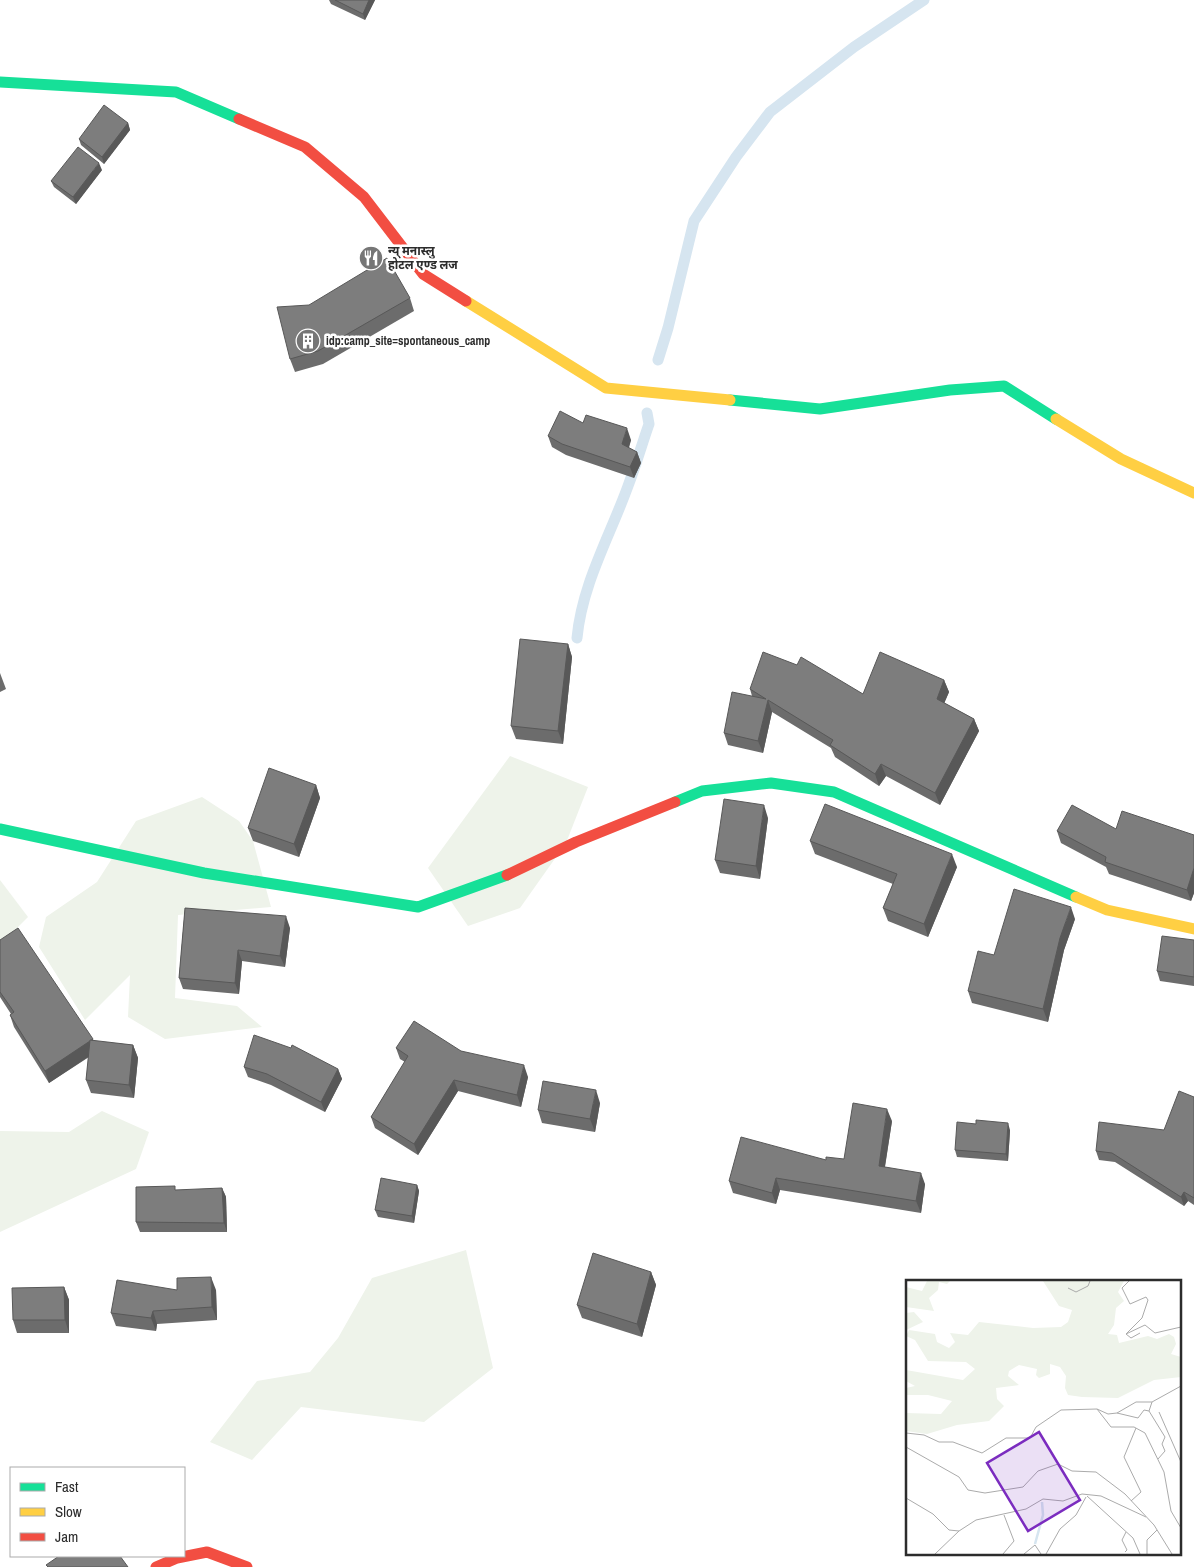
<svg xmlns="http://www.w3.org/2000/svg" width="1194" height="1567" font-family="'Archivo Narrow','Noto Sans Devanagari',sans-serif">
<rect width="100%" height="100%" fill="#fff"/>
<g fill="#eef3ea">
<path d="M510,756L588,787L566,843L520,908L468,926L428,868Z"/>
<path d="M202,797L239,821L253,841L271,907L178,915L175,998L237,1006L262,1027L165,1039L128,1017L130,975L85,1020L39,947L46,917L97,882L136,821Z"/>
<path d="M0,880L28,917L0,945Z"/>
<path d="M102,1111L149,1132L136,1169L0,1232V1131L69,1132Z"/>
<path d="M466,1250L493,1368L424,1422L301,1407L252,1460L210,1442L257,1381L310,1372L338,1338L372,1278Z"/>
</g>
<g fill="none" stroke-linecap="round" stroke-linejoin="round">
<g stroke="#d6e5f0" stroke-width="11">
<path d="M658,360L668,328L694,221L736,157L770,112L854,47L924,0"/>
<path d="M577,638C582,584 610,536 628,486C636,465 642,444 649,424L647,413"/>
</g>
<g stroke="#16e098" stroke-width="11">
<path d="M0,82L176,92L239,119"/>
<path d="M730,400L820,409L950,390L1004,386L1056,419"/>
<path d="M675,802L702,791L771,783L834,792L1076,897"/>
<path d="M0,829L204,873L418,907L507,875"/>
</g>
<g stroke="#ffcf43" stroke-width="11">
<path d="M466,301L606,388L730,400"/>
<path d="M1056,419L1121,459L1194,493"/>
<path d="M1076,897L1107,910L1194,929"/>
</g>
<g stroke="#f24e42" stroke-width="11">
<path d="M239,119L305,147L364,197L423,274L466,301"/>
<path d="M507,875L576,842L675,802"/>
<path d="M156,1567L177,1558L207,1552L247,1567"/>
</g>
</g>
<g fill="#6c6c6c">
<path d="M329,0H375L365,20L331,4Z"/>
<path d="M128,123L130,130L104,164L81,145L79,139Z"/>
<path d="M102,170L76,204L54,187L51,181Z"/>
<path d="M410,298L414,311L323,364L295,372L290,359Z"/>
<path d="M583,423L631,440L629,448L637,452L641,463L634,478L566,455L552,447L548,436Z"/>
<path d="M568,644L572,657L563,744L516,739L511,726Z"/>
<path d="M0,673L6,689L0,692Z"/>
<path d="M944,680L949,692L944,703L974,719L979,731L940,805L886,776L879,786L835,757L831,748L772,712L763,753L728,745L724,733L752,696L750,689L863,694Z"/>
<path d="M316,785L320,798L299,857L253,841L248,828Z"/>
<path d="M768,818L760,879L720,873L715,860Z"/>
<path d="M1116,829L1194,835V893L1191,901L1109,874L1106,867L1061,843L1057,831Z"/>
<path d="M810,841L957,867L928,937L888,921L883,908L893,884L815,854Z"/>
<path d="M185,908L290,928L285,967L242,961L239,994L183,989L179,978Z"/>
<path d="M1075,919L1064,950L1048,1022L972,1003L968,991L994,955Z"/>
<path d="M0,940L94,1041L133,1045L138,1058L134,1098L91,1093L86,1080L89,1057L49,1083L14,1027L10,1015L11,1014L0,997Z"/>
<path d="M1194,940V986L1160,981L1157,971Z"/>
<path d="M396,1048L461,1051L528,1077L521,1107L458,1091L418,1155L375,1128L371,1117L405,1062L400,1059Z"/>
<path d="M244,1067L338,1069L342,1079L325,1112L271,1085L248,1077Z"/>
<path d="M1194,1097V1205L1188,1201L1184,1206L1115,1162L1099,1160L1096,1151L1164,1130Z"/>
<path d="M600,1103L595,1132L542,1123L538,1110Z"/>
<path d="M892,1121L885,1167L925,1184L921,1213L780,1190L776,1204L733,1193L729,1181L826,1160L844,1159Z"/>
<path d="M976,1124L1010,1130L1008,1161L957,1157L955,1150Z"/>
<path d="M417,1185L419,1191L414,1223L378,1217L375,1210Z"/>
<path d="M222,1188L226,1197L227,1232H140L136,1222Z"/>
<path d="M651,1272L656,1285L642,1337L582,1318L577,1305Z"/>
<path d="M64,1287L69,1300V1333H17L13,1320Z"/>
<path d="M177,1290H216L217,1320L157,1324L156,1331L116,1326L111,1313Z"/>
</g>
<g fill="#585858">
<path d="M369,0H375L365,20L363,14Z"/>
<path d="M128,123L130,130L104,164L102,157Z"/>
<path d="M99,163L102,170L76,204L73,197Z"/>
<path d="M627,428L631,440L626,455L622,444Z"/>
<path d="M637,452L641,463L634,478L630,467Z"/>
<path d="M568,644L572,657L563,744L558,731Z"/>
<path d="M944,680L949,692L941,711L937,699Z"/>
<path d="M768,700L772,712L763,753L758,741Z"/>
<path d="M974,719L979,731L940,805L935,793Z"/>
<path d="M881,764L886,776L879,786L875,774Z"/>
<path d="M316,785L320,798L299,857L294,844Z"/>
<path d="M764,805L768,818L760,879L756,866Z"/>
<path d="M952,854L957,867L928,937L924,924Z"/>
<path d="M1194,868V893L1191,901L1187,890Z"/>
<path d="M1071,907L1075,919L1064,950L1048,1022L1043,1009L1060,938Z"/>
<path d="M286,916L290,928L285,967L280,956Z"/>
<path d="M238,950L242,961L239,994L235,983Z"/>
<path d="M93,1039L97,1051L49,1083L45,1071Z"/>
<path d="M133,1045L138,1058L134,1098L129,1085Z"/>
<path d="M524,1065L528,1077L521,1107L517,1095Z"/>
<path d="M338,1069L342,1079L325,1112L321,1102Z"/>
<path d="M454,1080L458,1091L418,1155L414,1144Z"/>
<path d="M596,1090L600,1103L595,1132L590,1119Z"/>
<path d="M887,1109L892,1121L883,1178L879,1166Z"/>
<path d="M1008,1123L1010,1130L1008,1161L1006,1154Z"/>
<path d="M921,1173L925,1184L921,1213L916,1201Z"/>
<path d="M776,1178L780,1190L776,1204L772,1193Z"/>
<path d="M417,1185L419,1191L414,1223L412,1216Z"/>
<path d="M222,1188L226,1197L227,1232L224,1223Z"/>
<path d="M1184,1192L1188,1201L1184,1206L1181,1197Z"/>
<path d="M651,1272L656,1285L642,1337L637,1324Z"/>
<path d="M211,1277L216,1290L217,1320L212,1307Z"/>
<path d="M64,1287L69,1300V1333L65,1320Z"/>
<path d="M153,1311L157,1324L156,1331L151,1318Z"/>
</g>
<g fill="#7d7d7d" stroke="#585858">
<path d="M335,0H369L363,14Z"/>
<path d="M104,105L128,123L102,157L79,139Z"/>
<path d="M78,147L99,163L73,197L51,181Z"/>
<path d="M387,258L410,298L318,351L290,359L277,307L309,305Z"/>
<path d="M560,411L583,423L586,415L627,428L622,444L637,452L630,467L562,444L548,436Z"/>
<path d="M520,639L568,644L558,731L511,726Z"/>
<path d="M763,652L797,665L801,657L863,694L880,652L944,680L937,699L974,719L935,793L881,764L875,774L830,745L833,740L768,700L758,741L724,733L732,692L766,699L750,689Z"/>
<path d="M269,768L316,785L294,844L248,828Z"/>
<path d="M724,799L764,805L756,866L715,860Z"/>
<path d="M825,804L952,854L924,924L883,908L897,874L810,841Z"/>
<path d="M1072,805L1116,829L1122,811L1194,835V868L1187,890L1105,862L1106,857L1057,831Z"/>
<path d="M1014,889L1071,907L1060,938L1043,1009L968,991L978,951L994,955Z"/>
<path d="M185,908L286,916L280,956L238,950L235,983L179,978Z"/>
<path d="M18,928L93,1039L45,1071L10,1015L14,1012L0,992V940Z"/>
<path d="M1162,936L1194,940V977L1157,971Z"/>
<path d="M414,1021L461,1051L524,1065L517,1095L454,1080L414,1144L371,1117L408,1056L396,1048Z"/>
<path d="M254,1035L291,1048L292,1045L338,1069L321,1102L267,1074L244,1067Z"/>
<path d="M90,1040L133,1045L129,1085L86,1080Z"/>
<path d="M543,1081L596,1090L590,1119L538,1110Z"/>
<path d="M1179,1091L1194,1097V1198L1184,1192L1181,1197L1112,1153L1096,1151L1099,1122L1164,1130Z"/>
<path d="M853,1103L887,1109L879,1166L921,1173L916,1201L776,1178L772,1193L729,1181L741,1137L826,1160V1157L844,1159Z"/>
<path d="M976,1120L1008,1123L1006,1154L955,1150L957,1122L976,1124Z"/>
<path d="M381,1178L417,1185L412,1216L375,1210Z"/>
<path d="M175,1186V1190L222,1188L224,1223L136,1222V1187Z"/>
<path d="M593,1253L651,1272L637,1324L577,1305Z"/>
<path d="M211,1277L212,1307L153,1311L151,1318L111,1313L117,1280L177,1290V1278Z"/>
<path d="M64,1287L65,1320H13L12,1288Z"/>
<path d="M59,1556H120L128,1567H48L46,1565Z"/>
</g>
<defs>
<g id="restaurant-disc" transform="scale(1.25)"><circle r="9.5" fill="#767676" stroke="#fff"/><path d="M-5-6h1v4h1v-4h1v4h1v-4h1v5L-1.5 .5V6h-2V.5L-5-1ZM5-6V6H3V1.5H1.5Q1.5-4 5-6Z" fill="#fff"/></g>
<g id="building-disc" transform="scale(1.25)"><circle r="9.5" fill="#767676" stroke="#fff"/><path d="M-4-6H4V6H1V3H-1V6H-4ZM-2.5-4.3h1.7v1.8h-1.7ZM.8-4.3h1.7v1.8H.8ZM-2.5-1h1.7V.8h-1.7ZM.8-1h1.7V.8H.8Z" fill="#fff"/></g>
</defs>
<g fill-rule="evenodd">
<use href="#restaurant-disc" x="371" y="258"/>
<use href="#building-disc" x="308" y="341"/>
</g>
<g text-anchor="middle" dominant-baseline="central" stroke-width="5" stroke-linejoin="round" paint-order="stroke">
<g font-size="12" font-weight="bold" fill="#2c2c2c" stroke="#fff" text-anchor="start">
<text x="388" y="251">न्यू मनास्लु<tspan x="388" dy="14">होटल एण्ड लज</tspan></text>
<text x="326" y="341">idp:camp_site=spontaneous_camp</text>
</g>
</g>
<g transform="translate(906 1280)">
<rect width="275" height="275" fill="#fff"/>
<path d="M21,1H44L41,4L33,2L32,10L23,18L28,31L0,27V7L16,11ZM137,1H218L212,12L218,21L210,28L208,45L202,54L211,55L213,63L242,56L251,59L263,54L268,57L270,64L265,74L275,77V97L248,100L212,118L176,117L162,115L159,108L160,96L154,87L144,84V94L133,98L130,95L131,89L113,85L103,91L102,96L113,105L90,108L91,119L98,126L83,141L51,145L21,154L0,151V133L35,134L46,121L22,115H0V108L9,106L0,101V90L57,100L69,89L60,82L22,81L9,60L0,56L3,50L29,54L31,62L43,68L49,62L44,53L62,55L73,42L127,48L155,47L162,42L166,30L153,26ZM8,32L17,42L0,50V33Z" fill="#eef3ea"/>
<path fill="none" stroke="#d6e5f0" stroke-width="2.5" d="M129,264L137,235L136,222"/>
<path fill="none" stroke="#ababab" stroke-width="1" d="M223,1L216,8L224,24L240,17L242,20L236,38L220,54L239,45L249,53L275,47M162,8L170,12L182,6L184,1M220,54L225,58L234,53M246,122L243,131L259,157L256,164L259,171L252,179M191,129L205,147H228L239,153L258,192L265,231L275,248M253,132L275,182M211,133L232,138L238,130L243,131M0,153L18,155L33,162H47L76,173L100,158H124L130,147L155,130L191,129L202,134L211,133L230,122H246L275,106M0,167L53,197L62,210L79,213L117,207L132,191L152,184L166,191L190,192L219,214L248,245L266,274M181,216L227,258L234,274M0,218L27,234L43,250L53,251L70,240L120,229L137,219L157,221L176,214L195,216L240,237M225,221L235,212L218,177L230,148M219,272L221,270L216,260L220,252M29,274L53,251M97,274L108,261L98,235M118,274L129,265L135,274M140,274L154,249L170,235L180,217M241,274V260L251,250"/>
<path fill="#7b2cbf" fill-opacity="0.15" stroke="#7b2cbf" stroke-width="2.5" d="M133,152L174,220L122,251L81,183Z"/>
<rect width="275" height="275" fill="none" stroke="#2c2c2c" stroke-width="2.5"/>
</g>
<rect x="10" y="1467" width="175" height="90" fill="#ffffff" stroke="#ababab"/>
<rect x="20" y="1483" width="25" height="8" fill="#16e098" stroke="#ababab"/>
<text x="55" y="1492" font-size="15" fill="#2c2c2c">Fast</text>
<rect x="20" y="1508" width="25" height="8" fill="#ffcf43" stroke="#ababab"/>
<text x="55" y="1517" font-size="15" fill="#2c2c2c">Slow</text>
<rect x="20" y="1533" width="25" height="8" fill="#f24e42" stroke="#ababab"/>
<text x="55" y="1542" font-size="15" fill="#2c2c2c">Jam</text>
</svg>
